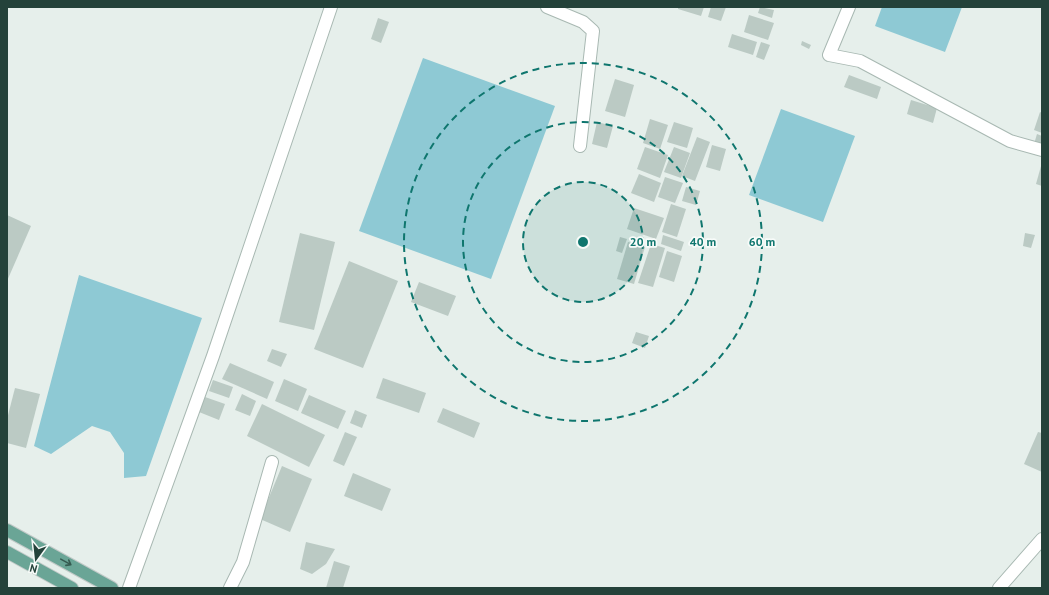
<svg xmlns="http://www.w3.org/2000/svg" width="1049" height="595" font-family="'PT Sans',sans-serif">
<rect width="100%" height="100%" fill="#e6efeb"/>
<g fill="#8ec9d4">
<path d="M882,7H962L945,52L875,26Z"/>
<path d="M423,58L555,106L491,279L359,231Z"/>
<path d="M781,109L855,136L823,222L749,195Z"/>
<path d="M79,275L202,318L146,476L124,478V453L110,432L92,426L51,454L34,446Z"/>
</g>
<g fill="#bbcac4">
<path d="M678,7H704L701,16L678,9Z"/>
<path d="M711,7H726L721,21L708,17Z"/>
<path d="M760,7L774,10L772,18L758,13Z"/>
<path d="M749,15L774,23L768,40L744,32Z"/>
<path d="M378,18L389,22L381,43L371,39Z"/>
<path d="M732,34L757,42L753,55L728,47Z"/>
<path d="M802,41L811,45L809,49L801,45Z"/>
<path d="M761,42L770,45L764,60L756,57Z"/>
<path d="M849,75L881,87L877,99L844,87Z"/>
<path d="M615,79L634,85L625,117L605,111Z"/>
<path d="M911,100L937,108L933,123L907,114Z"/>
<path d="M1040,112L1042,113V133L1034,130Z"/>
<path d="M650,119L668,125L660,149L643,143Z"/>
<path d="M597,122L613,126L607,148L592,144Z"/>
<path d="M674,122L693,128L687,148L667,142Z"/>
<path d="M1037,134L1042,136V147L1034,144Z"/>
<path d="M697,137L710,142L695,181L682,176Z"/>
<path d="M712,145L726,149L720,171L706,167Z"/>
<path d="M645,147L668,155L660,178L637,169Z"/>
<path d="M674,147L690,153L681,178L664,172Z"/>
<path d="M1041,166H1042V186L1036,184Z"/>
<path d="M639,174L661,183L654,202L631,193Z"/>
<path d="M665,177L683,183L675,203L658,197Z"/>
<path d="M686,187L700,191L696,205L682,201Z"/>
<path d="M671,204L686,209L677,237L662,232Z"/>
<path d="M634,208L664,218L656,239L627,229Z"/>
<path d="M7,215L31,226L7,281Z"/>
<path d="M300,233L335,242L314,330L279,322Z"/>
<path d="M1025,233L1035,235L1031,248L1023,246Z"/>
<path d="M663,235L684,242L681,251L661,244Z"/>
<path d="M620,237L627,239L622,253L616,251Z"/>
<path d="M628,242L645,247L634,284L617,279Z"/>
<path d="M651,244L665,248L653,287L638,283Z"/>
<path d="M667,251L682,256L674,282L659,277Z"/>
<path d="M349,261L398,281L363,368L314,349Z"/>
<path d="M419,282L456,296L448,316L411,302Z"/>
<path d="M636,332L649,336L645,348L632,343Z"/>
<path d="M272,349L287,354L281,367L267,361Z"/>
<path d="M230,363L274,382L267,399L222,379Z"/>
<path d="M383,378L426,393L419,413L376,398Z"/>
<path d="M284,379L307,389L298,411L275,401Z"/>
<path d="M213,380L233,387L229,398L209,391Z"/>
<path d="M15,388L40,394L26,448L7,443V419Z"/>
<path d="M242,394L256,401L250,416L235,410Z"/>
<path d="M309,395L346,411L338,429L301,413Z"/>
<path d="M205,397L225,404L219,420L199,412Z"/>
<path d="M262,404L325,435L309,467L247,436Z"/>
<path d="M443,408L480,423L474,438L437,422Z"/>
<path d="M355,410L367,415L362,428L350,423Z"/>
<path d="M345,432L357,437L344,466L333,461Z"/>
<path d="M1038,432L1042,433V472L1024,464Z"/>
<path d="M282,466L312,479L290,532L260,519Z"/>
<path d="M353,473L391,489L382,511L344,496Z"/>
<path d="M306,542L335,549L326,564L312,574L300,569Z"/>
<path d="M334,561L350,566L343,588H326Z"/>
</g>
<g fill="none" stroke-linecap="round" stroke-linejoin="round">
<g stroke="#a8b8b2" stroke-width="14">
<g id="minor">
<path d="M547,7L583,22L593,31L580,146"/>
<path d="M849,7L829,55L860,61L1010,141L1042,150"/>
<path d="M129,588L213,356L331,7"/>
<path d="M230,588L243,562L272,462"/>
<path d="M999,588L1042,539"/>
</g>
</g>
<g stroke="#c2cac8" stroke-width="14">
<g id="primary">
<path d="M7,530L112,588"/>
<path d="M7,552L72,588"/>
</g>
</g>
<use href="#minor" stroke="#fff" stroke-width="12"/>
<use href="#primary" stroke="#6aa596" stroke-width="12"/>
</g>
<defs><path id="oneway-shaft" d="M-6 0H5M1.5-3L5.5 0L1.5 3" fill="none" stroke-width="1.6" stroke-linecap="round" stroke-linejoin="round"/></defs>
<use stroke="#365b51" href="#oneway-shaft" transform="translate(66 562) rotate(29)"/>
<circle cx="583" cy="242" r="60" fill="#0f766e" fill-opacity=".12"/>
<g fill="none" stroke="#0f766e" stroke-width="2" stroke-dasharray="7 5">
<circle cx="583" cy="242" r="60"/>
<circle cx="583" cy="242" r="120"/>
<circle cx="583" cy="242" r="179"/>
</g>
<circle cx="583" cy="242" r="6" fill="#0f766e" stroke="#f7fbf9" stroke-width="2"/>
<g font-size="12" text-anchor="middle" font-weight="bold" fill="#0f766e" stroke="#f7fbf9" stroke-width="3.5" stroke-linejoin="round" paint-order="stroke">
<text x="643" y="246">20 m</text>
<text x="703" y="246">40 m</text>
<text x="762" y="246">60 m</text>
</g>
<rect width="1049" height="595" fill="none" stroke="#24423a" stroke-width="16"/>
<g transform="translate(36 559) rotate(195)" stroke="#f7fbf9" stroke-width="3" paint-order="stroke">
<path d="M0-3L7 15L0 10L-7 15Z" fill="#24423a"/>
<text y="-6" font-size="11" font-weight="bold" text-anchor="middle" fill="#24423a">N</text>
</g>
</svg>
